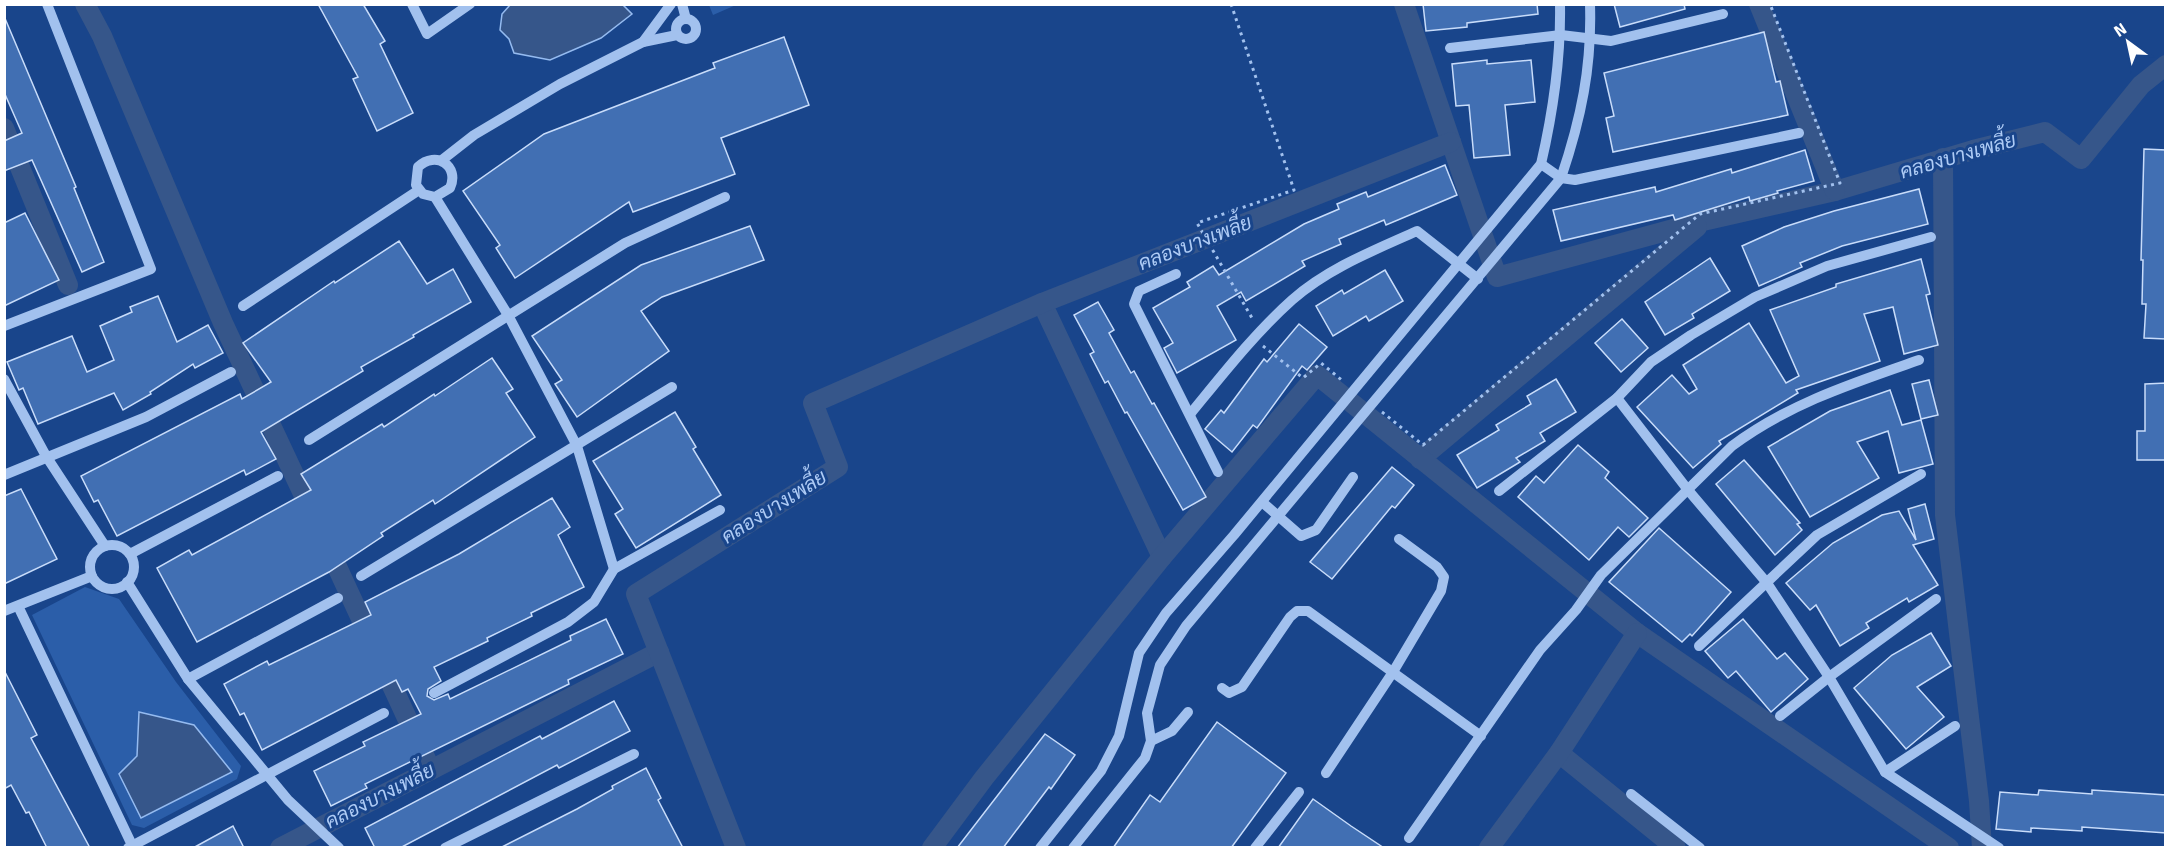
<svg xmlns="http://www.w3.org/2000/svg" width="2170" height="852" font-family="Signika,Sarabun,sans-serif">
<rect width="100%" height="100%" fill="#19458b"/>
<g fill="#2b5ea9">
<path d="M709,5H736L713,15Z"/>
<path d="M85,587L119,599L176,682L241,766L237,779L144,828L132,825L32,615Z"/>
</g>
<g fill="#36568a" stroke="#95bbf0" stroke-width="1.5">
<path d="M510,5H623L632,14L601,38L550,60L514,53L509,39L500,30L502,14Z"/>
<path d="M139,712L194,725L232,772L141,818L119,774L137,756Z"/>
</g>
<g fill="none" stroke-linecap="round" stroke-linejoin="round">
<g stroke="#36568a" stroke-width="20">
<path d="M85,4L102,36L223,323L314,517"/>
<path d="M1404,4L1497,277L1703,221L1835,191L1973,150L2045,132L2081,159L2141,85L2166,65"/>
<path d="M1759,4L1835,191"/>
<path d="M4,128L68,285"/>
<path d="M1943,158L1945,515L1979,801L1982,848"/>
<path d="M1042,303L1162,557"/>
<path d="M1420,459L1697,227"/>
<path d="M326,543L431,770"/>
<path d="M1559,753L1676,848"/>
<path d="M280,848L659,652"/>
<path d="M736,848L636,594L838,467L813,403L1042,303L1451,142"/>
<path d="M932,848L984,778L1162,557L1317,375L1637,633L1949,848"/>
<path d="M1489,848L1559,753L1637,633"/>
</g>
</g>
<g fill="#416fb3" stroke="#c8dcfa" stroke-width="1.5">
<path d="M318,4H363L385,41L380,44L413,113L377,131L353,79L358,77Z"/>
<path d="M1423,4H1537L1538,14L1467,23V27L1426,31Z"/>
<path d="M1614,4H1684L1685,9L1620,27Z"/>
<path d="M4,16L76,187L74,188L104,262L82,272L32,160L4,171V141L22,133L4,92Z"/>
<path d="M1764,32L1776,82L1780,81L1788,115L1613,152L1606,118L1614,116L1604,73Z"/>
<path d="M784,37L809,105L721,138L735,174L633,212L629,202L515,278L496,248L500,245L463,191L544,134L715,68L713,63Z"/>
<path d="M1487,60V64L1531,60L1535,102L1505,105L1510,155L1474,158L1469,105L1456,106L1452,64Z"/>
<path d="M2144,149L2166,150V339L2144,338L2146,304H2142L2143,260H2141Z"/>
<path d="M1805,150L1814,181L1777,191L1778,193L1750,201L1749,197L1675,220L1673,215L1561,241L1553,210L1655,187L1656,192L1731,169L1732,173Z"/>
<path d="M1445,165L1457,195L1386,225L1384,220L1339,239L1341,244L1302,261L1305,266L1246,301L1241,292L1217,306L1236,340L1177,373L1164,348L1173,343L1153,308L1190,287L1187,282L1213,266L1219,275L1304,224L1339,209L1337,204L1366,192L1368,197Z"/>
<path d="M1919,189L1928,224L1842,246L1800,263L1802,267L1759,286L1742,246L1784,227L1834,211Z"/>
<path d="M25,213L59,280L4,306V223Z"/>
<path d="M750,226L764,260L662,297L641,311L669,351L577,417L555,384L562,380L532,336L641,265Z"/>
<path d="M399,241L427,284L453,269L471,302L413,335L414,337L361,367L363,371L261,432L276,459L246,475L244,470L117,536L98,500L94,502L81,476L240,394L242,399L271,382L243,343L334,281L335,283Z"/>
<path d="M1710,258L1730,291L1692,314L1694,318L1665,335L1645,302Z"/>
<path d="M1921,259L1930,294L1926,295L1938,345L1904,354L1893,307L1864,314L1880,361L1796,390L1798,393L1719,441L1721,444L1693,468L1637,407L1672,375L1689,394L1697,389L1683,365L1749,323L1786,383L1799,376L1770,310L1836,287V284Z"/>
<path d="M1385,270L1403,301L1369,321L1366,316L1333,336L1316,306L1342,290L1344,294Z"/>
<path d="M158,296L177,342L208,325L223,353L195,368L193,364L150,392L151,394L123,410L114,393L38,424L23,388L19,390L7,362L72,336L87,372L114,360L100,326L132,312L130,307Z"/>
<path d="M1098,302L1114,330L1109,333L1131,373L1134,371L1152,404L1154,403L1206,497L1183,510L1127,412L1125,413L1108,381L1105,383L1090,354L1094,352L1074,315Z"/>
<path d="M1622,319L1648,348L1621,372L1595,343Z"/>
<path d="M1299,324L1327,347L1307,370L1302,366L1257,428L1253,425L1232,452L1205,429L1221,410L1224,413L1264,359L1267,362Z"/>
<path d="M492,358L513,389L506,393L535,437L435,504L433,500L381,533L383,536L329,572L197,642L157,568L189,550L192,555L311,490L301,474L382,424L384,427L434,394L435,396Z"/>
<path d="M1556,379L1576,412L1540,433L1545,441L1516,458L1520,462L1477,488L1457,455L1499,430L1496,425L1531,404L1527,396Z"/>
<path d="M1929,380L1938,415L1921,419L1912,384Z"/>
<path d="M2166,383V460H2137V431H2145V384Z"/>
<path d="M1890,390L1902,425L1921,420L1933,464L1899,473L1888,431L1857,442L1879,478L1810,517L1768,447L1830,411Z"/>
<path d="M675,412L696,447L693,449L721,495L636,548L615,514L623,509L593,461Z"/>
<path d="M1578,445L1609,472L1605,478L1648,518L1629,537L1618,527L1589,560L1518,497L1536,476L1544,483Z"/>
<path d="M1744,460L1800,523L1797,524L1802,530L1775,555L1716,484Z"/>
<path d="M1392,467L1414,485L1395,508L1392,506L1332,579L1310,562Z"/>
<path d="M21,489L57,559L4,584V496Z"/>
<path d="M552,498L570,527L558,535L584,587L531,613L532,616L487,638L488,641L434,667L441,681L428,689L427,696L434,700L448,694L450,699L571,640L570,636L606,619L623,654L568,680L569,684L365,784L367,788L331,806L314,771L365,746L363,742L421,714L408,689L402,692L396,680L262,750L244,713L240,715L224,684L267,661L269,665L371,615L365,602L459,554Z"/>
<path d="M1925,504L1934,539L1913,545L1938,585L1909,602L1907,598L1866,623L1869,628L1840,646L1816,605L1810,610L1786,583L1833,543L1882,515L1899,511L1916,540L1908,509Z"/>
<path d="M1659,528L1731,592L1692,636L1690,634L1682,642L1609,582Z"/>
<path d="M1743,619L1777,659L1785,653L1808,679L1771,712L1736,671L1728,678L1705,651Z"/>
<path d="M1931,633L1951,666L1917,687L1944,717L1906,749L1854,688L1892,655Z"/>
<path d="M4,670L37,735L31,738L90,848H47L29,812L26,813L11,785L4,789Z"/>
<path d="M614,701L630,731L559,768L557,765L400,848H375L365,828L540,736L542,739Z"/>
<path d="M1217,722L1286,773L1231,848H1113L1150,795L1160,802Z"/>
<path d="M1045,734L1075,755L1051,789L1049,787L1003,848H957Z"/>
<path d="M646,768L661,798L658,800L683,848H500L577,809L613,789L612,786Z"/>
<path d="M2039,790L2092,794V790L2166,795V833L2082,827V831L2031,828V832L1996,829L2000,792L2038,795Z"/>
<path d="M1313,799L1351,826L1384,848H1278Z"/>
<path d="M233,826L244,848H193Z"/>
</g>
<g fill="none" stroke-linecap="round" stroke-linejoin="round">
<g stroke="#a2c1ee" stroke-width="3" stroke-dasharray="3 4.5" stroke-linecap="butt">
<path d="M1231,4L1294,190L1197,223L1252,318"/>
<path d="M1263,346L1303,378L1321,363L1344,382"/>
<path d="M1382,412L1423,445L1700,214L1840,183L1770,4"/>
</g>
<g stroke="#a2c1ee" stroke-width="10">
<path d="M412,4L427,34L470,4"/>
<path d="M682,4L686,19"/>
<circle cx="686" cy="29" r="10"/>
<path d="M643,42L677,35"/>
<path d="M1450,48L1561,35L1611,41L1723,14"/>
<path d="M442,160L474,135L560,84L643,42L671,4"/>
<path d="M1541,164L1561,178L1575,180L1799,133"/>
<path d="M435,197L450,188C460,166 436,150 418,167L416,185L423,194L435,197L508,315L577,446L614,569"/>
<path d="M1176,274L1139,291L1134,304L1218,472"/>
<path d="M243,306L419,190"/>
<path d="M4,326L151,269L47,4"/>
<path d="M4,379L46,456L105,546"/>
<path d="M1617,398L1688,490L1767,583L1829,677L1885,772L1999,848"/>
<path d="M1191,413C1223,374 1255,333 1292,300C1328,268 1375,250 1417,231L1478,279"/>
<path d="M309,440L625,243L725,197"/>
<path d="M4,475L146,417L231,372"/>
<path d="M1499,491L1617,398L1651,362L1691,335L1755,297L1827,266L1931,237"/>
<path d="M1262,502L1301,536L1316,530L1353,477"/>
<circle cx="112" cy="567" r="22"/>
<path d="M130,554L278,476"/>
<path d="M361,576L672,387"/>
<path d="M127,582L188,679L288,800L339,848"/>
<path d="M18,606L132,845"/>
<path d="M4,611L92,576"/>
<path d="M1699,646L1817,535L1921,474"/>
<path d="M188,679L338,598"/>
<path d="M1222,688L1229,693L1242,687L1290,617L1297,611H1308L1481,736"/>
<path d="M434,693L568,622L594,602L614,569L720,510"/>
<path d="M1780,716L1829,677L1936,599"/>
<path d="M1151,741L1172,731L1188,712"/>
<path d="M1885,772L1955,726"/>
<path d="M1326,773L1393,672L1441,591L1444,577L1437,567L1399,539"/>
<path d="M1631,794L1700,848"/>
<path d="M1409,838L1540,650L1576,610L1601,575L1732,446C1788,404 1853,383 1919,360"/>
<path d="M128,848L384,713"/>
<path d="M445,848L634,754"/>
<path d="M1040,848L1101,771L1119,736L1139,653L1166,613L1234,535L1541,164C1553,112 1561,58 1560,4"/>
<path d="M1073,848L1145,758L1151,741L1147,713L1160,665L1186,626L1561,178C1581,119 1592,67 1590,4"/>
<path d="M1255,848L1299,792"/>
</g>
</g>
<g text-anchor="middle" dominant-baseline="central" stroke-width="6" stroke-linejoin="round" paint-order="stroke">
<g font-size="20" font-style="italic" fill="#aecbf5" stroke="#19458b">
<text transform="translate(1958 156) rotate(-16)">คลองบางเพลี้ย</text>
<text transform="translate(1195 243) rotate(-21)">คลองบางเพลี้ย</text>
<text transform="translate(774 507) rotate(-32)">คลองบางเพลี้ย</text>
<text transform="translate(380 796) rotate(-27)">คลองบางเพลี้ย</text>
</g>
</g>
<rect width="2170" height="852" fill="none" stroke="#ffffff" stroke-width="12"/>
<g transform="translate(2128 42) rotate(327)" stroke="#19458b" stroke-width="4.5" paint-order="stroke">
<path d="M0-4.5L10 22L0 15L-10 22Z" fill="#ffffff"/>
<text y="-9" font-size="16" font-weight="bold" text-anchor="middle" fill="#ffffff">N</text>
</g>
</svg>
